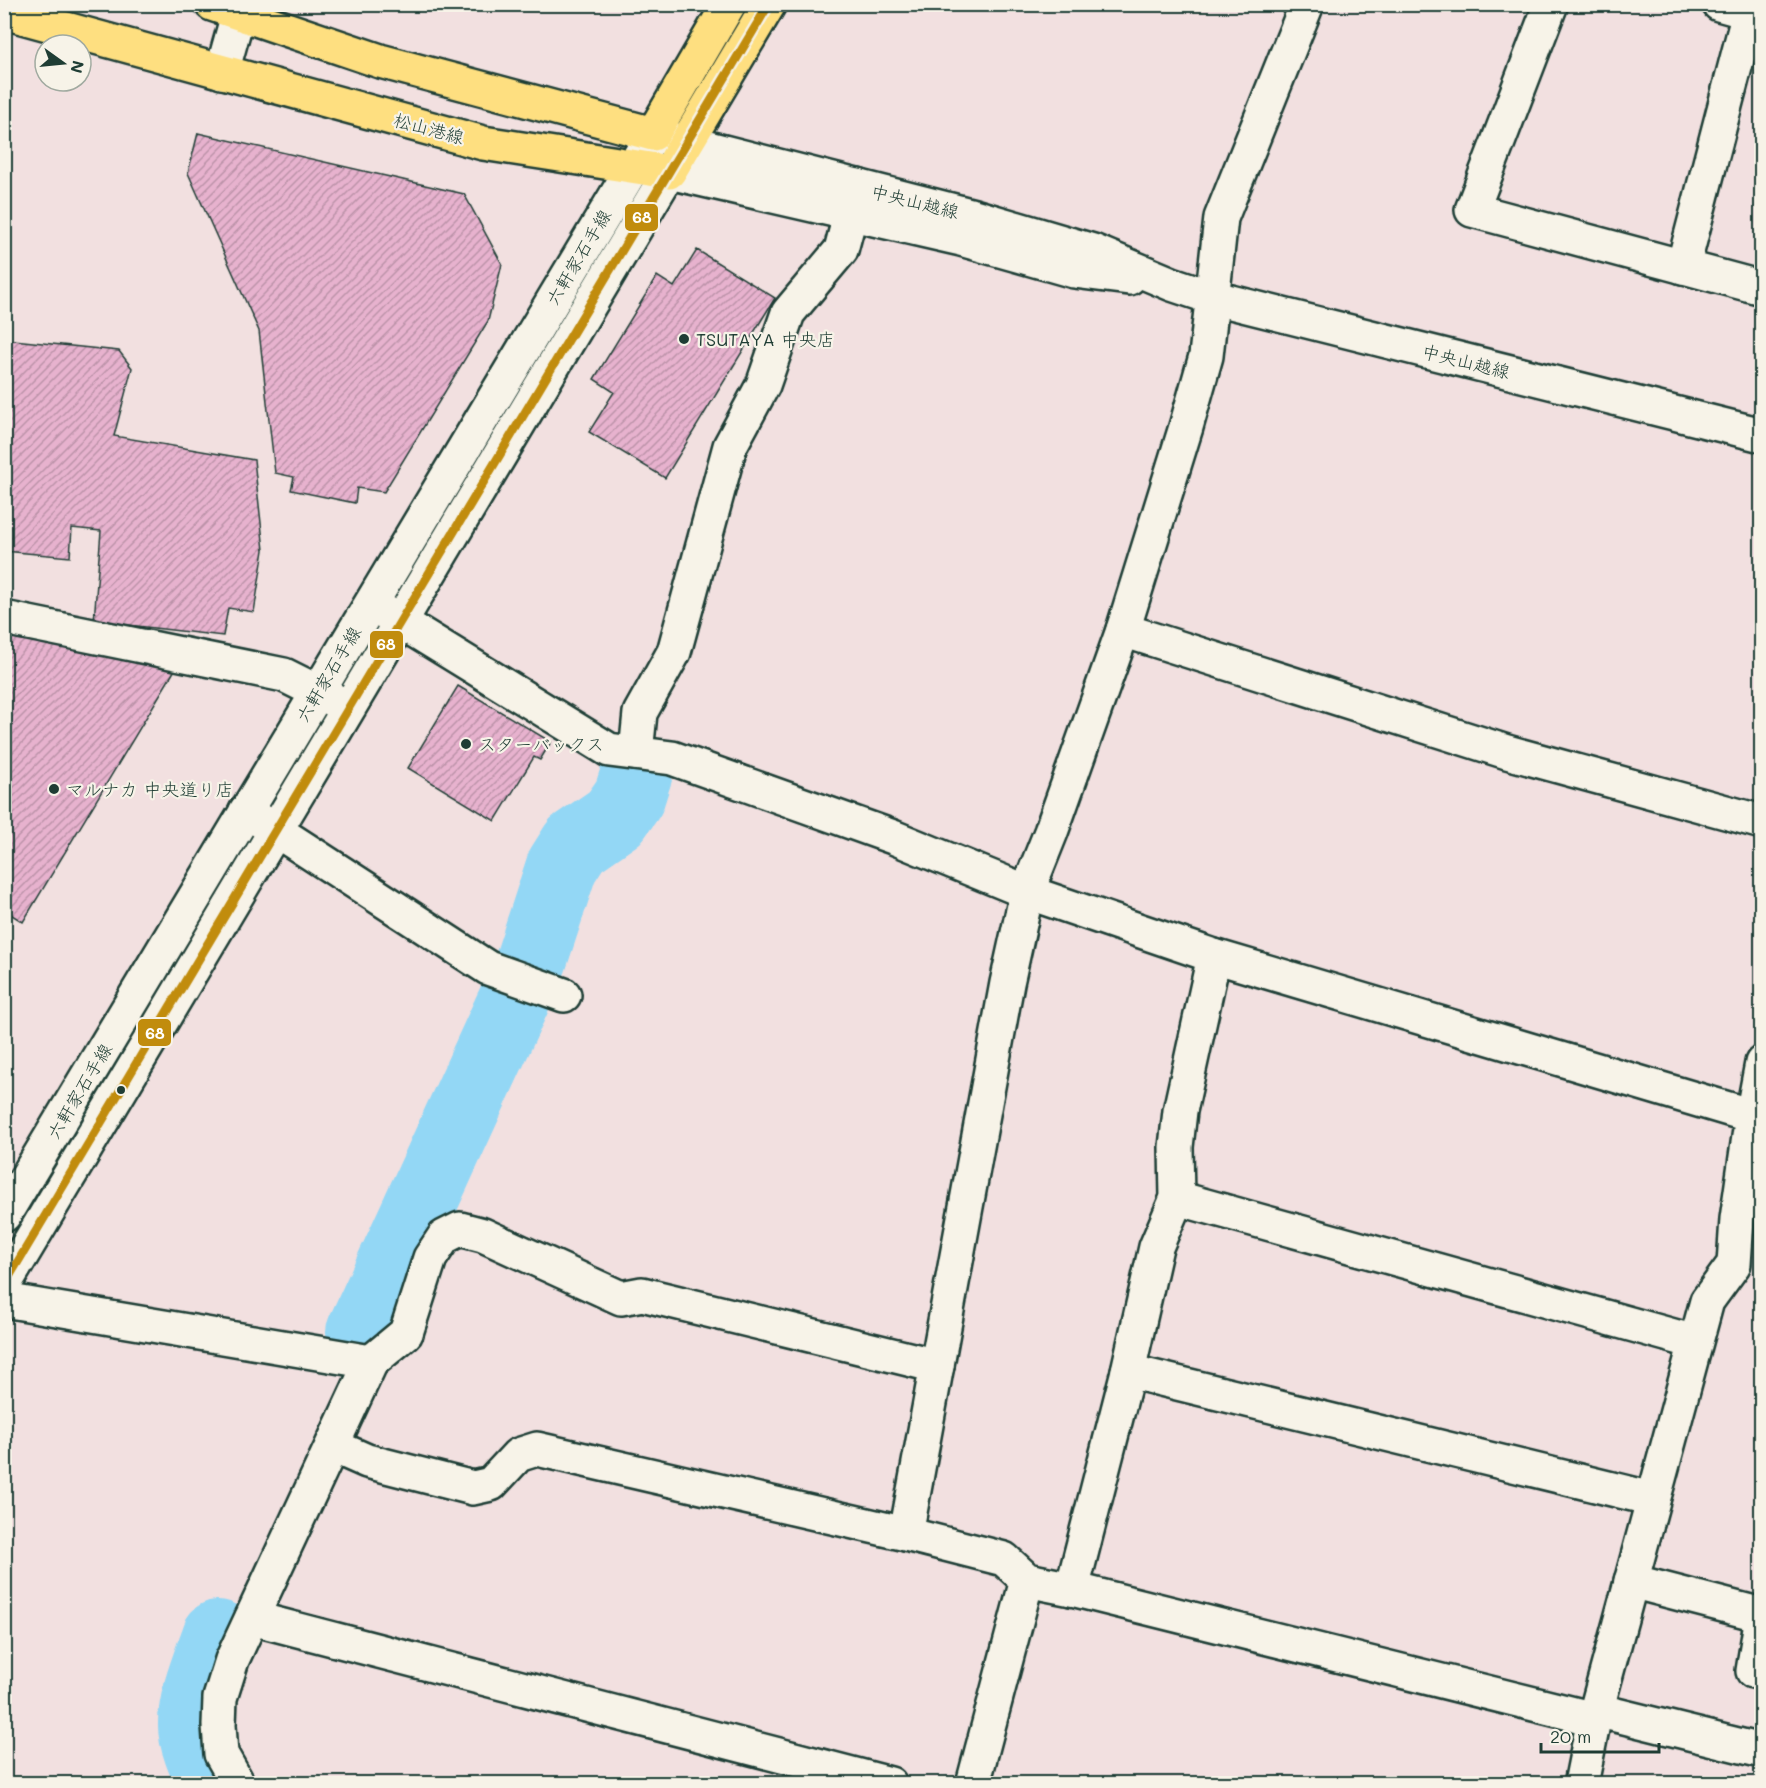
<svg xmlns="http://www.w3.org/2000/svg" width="1766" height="1788" font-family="Mali,'Klee One',sans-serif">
<defs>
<pattern id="building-hatch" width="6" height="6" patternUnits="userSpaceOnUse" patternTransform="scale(1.5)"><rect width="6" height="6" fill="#e7b2ce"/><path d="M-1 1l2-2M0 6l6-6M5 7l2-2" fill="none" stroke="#bb92a8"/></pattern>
</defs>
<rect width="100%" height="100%" fill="#f2e0e0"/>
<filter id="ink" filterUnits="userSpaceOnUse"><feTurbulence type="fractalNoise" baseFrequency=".0167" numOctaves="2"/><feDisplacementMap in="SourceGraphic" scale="12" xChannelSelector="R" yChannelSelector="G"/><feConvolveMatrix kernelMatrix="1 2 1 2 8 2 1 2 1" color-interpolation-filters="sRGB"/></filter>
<g filter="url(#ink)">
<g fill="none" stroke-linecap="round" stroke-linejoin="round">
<g stroke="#93d7f5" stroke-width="72">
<path d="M531,961L562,866L576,844L615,817L629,797L637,772"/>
<path d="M362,1332L515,998"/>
<path d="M213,1784C206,1768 194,1743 194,1726C193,1699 209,1662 218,1636"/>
</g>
</g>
<g fill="url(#building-hatch)" stroke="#1f3d34" stroke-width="1.5">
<path d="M198,133L464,194L502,264L488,321L384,492L357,488L355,503L291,490L294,477L275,473L259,331L188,173Z"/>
<path d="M697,250L775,298L665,478L589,432L614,392L594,379L657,276L674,287Z"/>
<path d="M4,339L119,351L132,368L114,436L254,460L264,550L254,612L228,608L223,636L94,621L101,531L72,528L70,557L4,551Z"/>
<path d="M4,631L176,668L23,922L4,910Z"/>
<path d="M458,686L551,742L540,760L534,757L495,821L408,768Z"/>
</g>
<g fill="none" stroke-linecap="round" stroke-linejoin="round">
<g stroke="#1f3d34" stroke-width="38">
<g id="street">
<path d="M1551,4L1472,210L1762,288"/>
<path d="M1719,4L1762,16"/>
<path d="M222,72L241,4"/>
<path d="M1683,267L1749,13"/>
<path d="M375,606L609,750L672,758L893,837L1027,892L1214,956L1752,1116L1737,1219L1734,1264L1707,1301L1594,1719L1581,1784"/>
<path d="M4,618L284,675L344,705"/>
<path d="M1123,630L1507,752L1762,822"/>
<path d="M636,753L640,713L674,652L730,446L763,385L788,313L841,250L858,186"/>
<path d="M246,811L488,968L564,995"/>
<path d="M1752,1116L1762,1063"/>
<path d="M1177,1198L1695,1342"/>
<path d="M4,1300L371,1362"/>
<path d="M1128,1371L1653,1499"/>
<path d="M333,1446L367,1461L473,1488L491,1484L518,1455L537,1449L906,1534L1004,1559L1027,1580L1072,1589L1594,1719"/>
<path d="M906,1534L1007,983L1027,892L1051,832L1123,630L1186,427L1206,356L1221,218L1307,4"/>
<path d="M1631,1581L1762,1615"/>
<path d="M1072,1589L1128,1371L1156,1247L1177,1198L1176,1147L1180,1111L1214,956"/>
<path d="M252,1618L890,1784"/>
<path d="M1753,1671L1762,1616"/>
<path d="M1596,1710L1762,1751"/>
<path d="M238,1784L221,1754L219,1725L220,1698L232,1660L371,1362L406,1333L430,1258L444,1237L460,1229L483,1235L621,1298L642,1294L937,1366"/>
<path d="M973,1784L1027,1580"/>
</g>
</g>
<g stroke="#1f3d34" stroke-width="38">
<g id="secondary">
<path d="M4,1215L653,134L974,216L1093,251L1172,284L1211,297L1762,435"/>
<path d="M4,1285L669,172L961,239L1074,271L1129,278"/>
</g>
</g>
<g stroke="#1f3d34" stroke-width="38">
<g id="primary">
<path d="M212,4L380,61L653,134L729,4"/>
<path d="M4,12L483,143L669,172L769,4"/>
</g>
</g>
<use href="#street" stroke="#f7f3e8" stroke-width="33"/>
<use href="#secondary" stroke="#f7f3e8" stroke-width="33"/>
<use href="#primary" stroke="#fedf80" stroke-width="33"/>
<g stroke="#f7f3e8" stroke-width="14">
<path id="bus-1" d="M4,1285L769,4"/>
</g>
<use href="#bus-1" stroke="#c18c0d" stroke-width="9"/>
</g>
</g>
<g fill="#1f3d34" stroke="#f7f3e8" stroke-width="2">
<circle cx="684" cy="339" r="6"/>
<circle cx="466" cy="744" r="6"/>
<circle cx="54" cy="789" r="6"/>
<circle cx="121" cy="1090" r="5"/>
</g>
<g text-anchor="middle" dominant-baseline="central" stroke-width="4.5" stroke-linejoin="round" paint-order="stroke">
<g font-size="18" fill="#1f3d34" stroke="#f7f3e8">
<text transform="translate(429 128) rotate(15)">松山港線</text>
<text transform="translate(915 201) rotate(14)">中央山越線</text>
<text transform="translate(578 257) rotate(-59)">六軒家石手線</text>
<text transform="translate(1466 361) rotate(14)">中央山越線</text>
<text transform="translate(328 674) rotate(-59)">六軒家石手線</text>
<text transform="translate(79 1091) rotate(-59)">六軒家石手線</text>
</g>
<g font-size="18" fill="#1f3d34" stroke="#f7f3e8" text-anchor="start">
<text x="696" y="339">TSUTAYA 中央店</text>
<text x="478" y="744">スターバックス</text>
<text x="66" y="789">マルナカ 中央道り店</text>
</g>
</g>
<g stroke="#f7f3e8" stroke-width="2">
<rect x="624" y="203" width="35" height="29" rx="6" fill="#c18c0d"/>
<rect x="369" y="630" width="35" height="29" rx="6" fill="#c18c0d"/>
<rect x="137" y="1018" width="35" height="29" rx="6" fill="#c18c0d"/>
</g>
<g font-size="16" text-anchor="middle" font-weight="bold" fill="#fff">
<text x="642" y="223">68</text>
<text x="386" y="650">68</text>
<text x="155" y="1039">68</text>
</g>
<rect width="1766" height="1788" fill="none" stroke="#f7f3e8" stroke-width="24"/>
<rect x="12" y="12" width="1742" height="1764" fill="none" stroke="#1f3d34" stroke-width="2" filter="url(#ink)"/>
<g transform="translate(63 63) rotate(105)"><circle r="28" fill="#f7f3e8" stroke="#a1aaa0" stroke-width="1.5"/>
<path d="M0-4.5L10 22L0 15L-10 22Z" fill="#1f3d34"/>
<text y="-9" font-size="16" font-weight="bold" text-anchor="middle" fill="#1f3d34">N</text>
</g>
<path d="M1541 1743v9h118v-9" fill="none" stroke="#1f3d34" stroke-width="3"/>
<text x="1550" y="1743" font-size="18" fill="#1f3d34" stroke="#f7f3e8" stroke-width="4.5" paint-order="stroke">20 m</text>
</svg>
